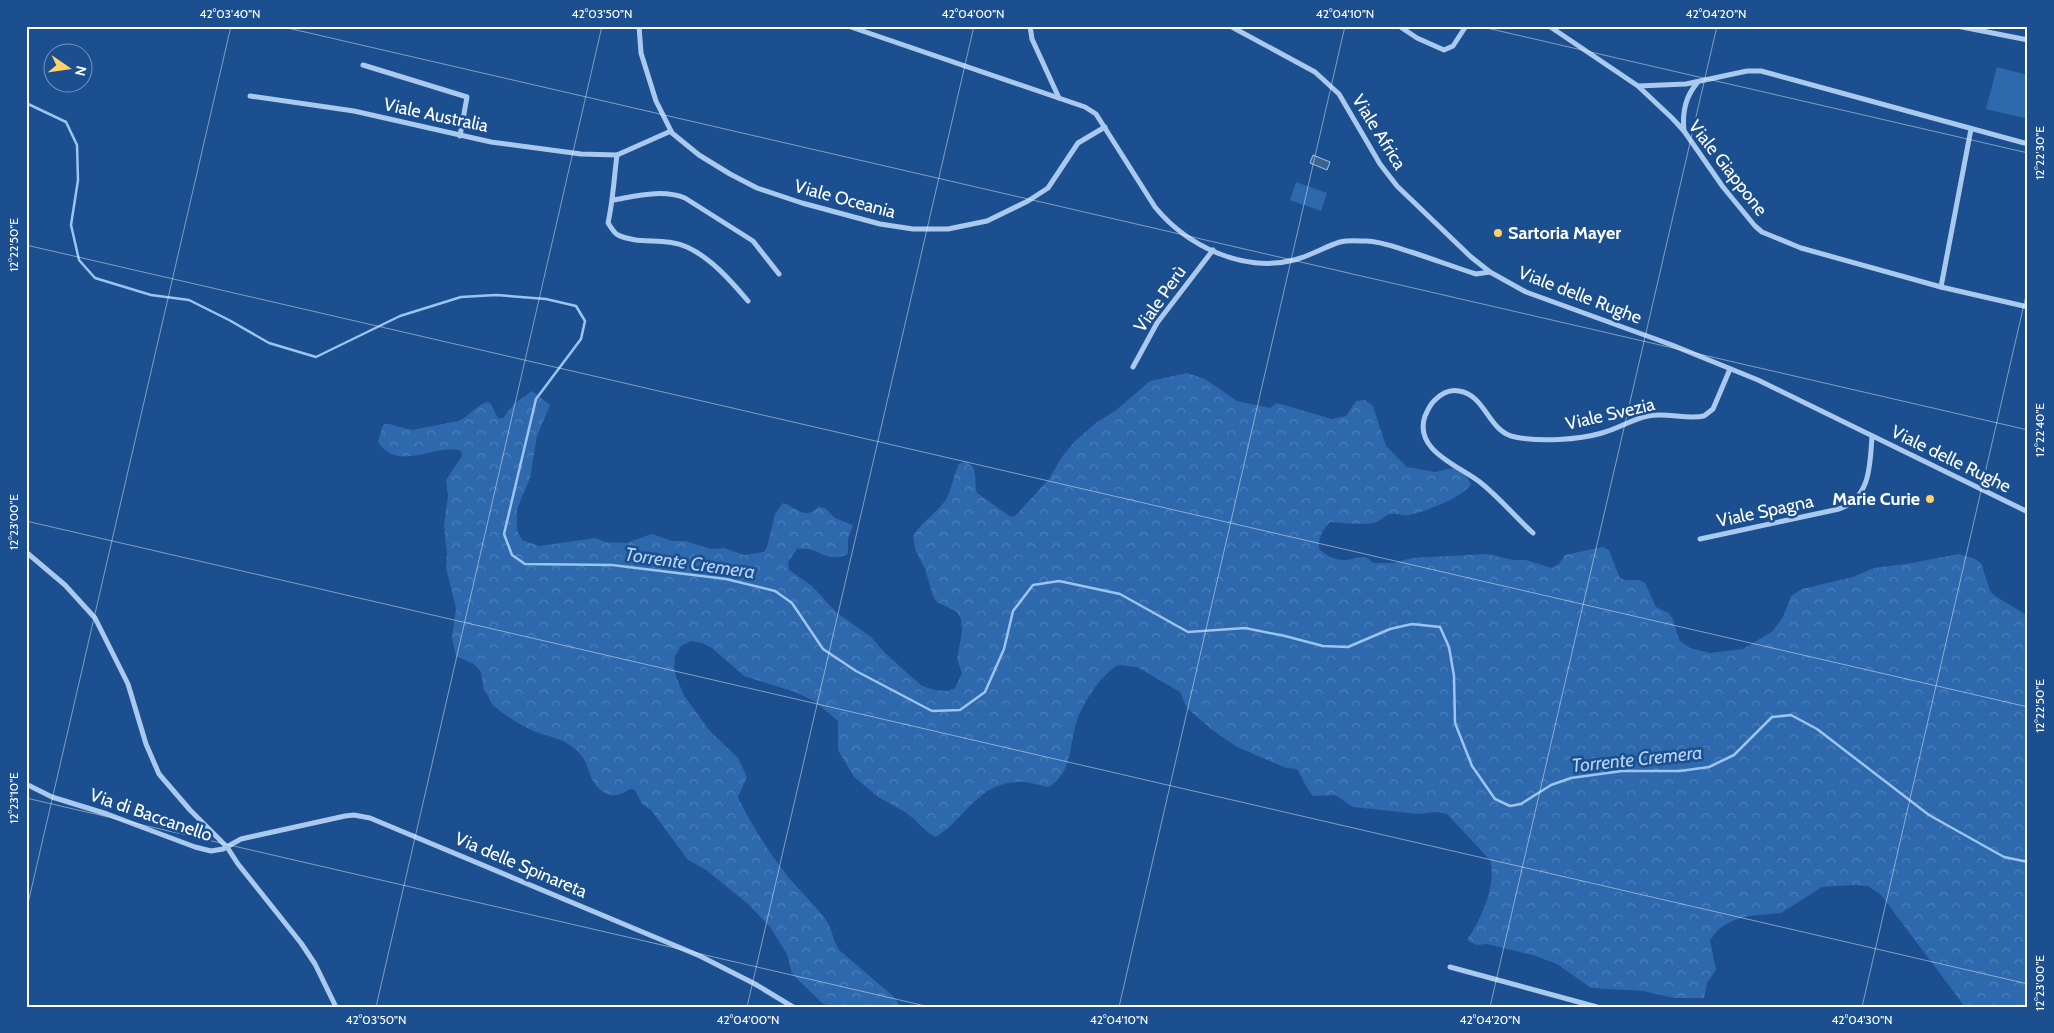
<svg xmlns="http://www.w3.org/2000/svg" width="2054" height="1033" font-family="Cabin,sans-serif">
<defs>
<pattern id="forest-crowns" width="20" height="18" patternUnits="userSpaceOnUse" patternTransform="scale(1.25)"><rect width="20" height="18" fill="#2e69ad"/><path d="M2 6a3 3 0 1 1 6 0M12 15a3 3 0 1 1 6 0" fill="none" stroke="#4d80b9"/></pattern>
</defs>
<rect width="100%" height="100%" fill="#1b4f8f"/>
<g fill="#2e69ad">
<path d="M1997,67L2028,75V119L1986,109Z"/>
<path d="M1296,182L1327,193L1321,211L1290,200Z"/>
</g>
<path fill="url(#forest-crowns)" d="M1187,373L1205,379L1237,401L1270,408L1277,403L1332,419L1346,416L1356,401L1365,400L1373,406L1386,446L1407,467L1435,472L1453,468L1458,469L1466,476L1471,484C1463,498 1424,512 1409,515C1402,516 1396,513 1390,514C1383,516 1380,522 1373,523C1359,525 1344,523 1330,522C1322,530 1318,539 1319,549C1325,555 1336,561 1345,560C1357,559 1364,552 1373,563H1393L1412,558L1487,554L1513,560H1526L1552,568L1558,565L1565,555L1603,547L1609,550L1620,578L1626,580H1639L1645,583L1656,607L1669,613L1673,619L1679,640L1690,648L1710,653L1743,649L1773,631L1784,615L1791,596L1802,589L1853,577L1874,568L1912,563L1958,554L1975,559L1981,563L1990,591L1995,596L2028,616V1007H1965L1881,895L1868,886L1853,885L1822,887L1781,913L1749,916L1734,920L1720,928L1710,940L1716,970L1707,983L1704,998H1674L1643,991L1591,988L1557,964L1536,956L1487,944L1476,945L1467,940C1481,920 1497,884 1490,860L1447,814L1436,812L1418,814L1353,807L1335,795L1313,796C1306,788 1303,779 1297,769L1286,768L1237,747L1211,729L1187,708L1180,692L1137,667L1118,665C1100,676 1087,697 1078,717C1069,741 1074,771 1049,787C1039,786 1029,781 1018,782C978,783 966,818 936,837L930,834L907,813L878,797L854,777L838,750V721L814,701L795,692L744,676L712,648L702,643L691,641L681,646L675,656L674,667L676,677L685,697L709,730L738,758L747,777L738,797C751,825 770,854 789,878C800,891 813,903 823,916C832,926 832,939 839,950L893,996L901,1007H831L822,1003L792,974L787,954L770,927L748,904L706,870L688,860L651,810L642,804L635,790L630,789C622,794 615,798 605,793C588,784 591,767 581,755C563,735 548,739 527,728C517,722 500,713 492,704C489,700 489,695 484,691L481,672L474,664L456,656L452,637L456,608L446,568L447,554L444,526L448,495L446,480L462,456L461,451C435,443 398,473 378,442L382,428L384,424H389L412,430L458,421C470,416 475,406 487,402L491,404L498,418H503L514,404L532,391L550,405L537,436L530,478L517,509V530L522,540L539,546L596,538L605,542L626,543L652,534L672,541H685L711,549L724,548L744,555L764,552L767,547L775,514L783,503C797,507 805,521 818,507L825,508L835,518L853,525L848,539V554C825,565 819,545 797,549L788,562L789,570L812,586L836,612L871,637L885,653L922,686L935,690L948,691L955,688L962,673L957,659L962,632L961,619L957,612L937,602L933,596L925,569L915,549L913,536C922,522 935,514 945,501C952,490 953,476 959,464L965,461C980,470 973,479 977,493L1011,517L1016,515L1049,479L1061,458L1075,441L1097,422L1115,411L1150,381Z"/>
<path fill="#3c6290" stroke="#9cc4f0" d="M1313,155L1330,162L1327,170L1310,163Z"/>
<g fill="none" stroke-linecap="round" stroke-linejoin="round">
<path stroke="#9cc4f0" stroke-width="2.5" d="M26,103L66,122L77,145L78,180L71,225L79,260L95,278L151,295L189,300L229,320L269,343L316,357L400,316L461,297L496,295L546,299L576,306L585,321L581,339L536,399L504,534L512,555L525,564L612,565L726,579L775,591L792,603L823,649L856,671L932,711L960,710L985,692L1004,649L1013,611L1033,585L1059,581L1120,594L1188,632L1245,628L1285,636L1323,646L1348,647L1390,629L1412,624L1440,627L1449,647L1454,676L1455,723L1472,766L1495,799L1510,806L1521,804L1551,785L1571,778L1622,771H1680L1709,767L1734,755L1772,717L1791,715L1817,729L1929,815L2004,857L2028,862"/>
<g stroke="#a9c9ee" stroke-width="5">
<path d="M639,26L641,53L656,101L672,133L699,155L730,174L757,188L802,203L880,224L913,229H948L987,221L1028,201L1048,188L1078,143L1105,127"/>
<path d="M848,26L1085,107L1096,114L1155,207C1187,246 1243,273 1294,260C1310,256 1324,247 1340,242C1348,240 1358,241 1366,241C1381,241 1397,248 1411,252C1433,259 1454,267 1476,274L1490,272"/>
<path d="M1030,26L1032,39L1059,98"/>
<path d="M1230,26L1315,72L1339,94L1380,164L1397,186L1471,257L1490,272L1526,292L1672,345L1758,380L2028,512"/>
<path d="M1399,26L1417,38L1444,50L1453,46L1466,26"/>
<path d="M1549,26L1638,86L1672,118L1684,131L1723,187L1755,226L1762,232L1801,248L1941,287L2028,307"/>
<path d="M1957,26L2028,40"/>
<path d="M363,65L467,97L460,136"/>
<path d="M1638,86L1686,84L1747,71H1761L2028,144"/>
<path d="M250,96L354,111L491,142L581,154L617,155L671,131"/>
<path d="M1684,131C1682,113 1685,97 1697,83"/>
<path d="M617,155C614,178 613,201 608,223C611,227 614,233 618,235C638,245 665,237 687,247C711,258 731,281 748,301"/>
<path d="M613,200C637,196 662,189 685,198L753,241L779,274"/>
<path d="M1941,287L1971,129"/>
<path d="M1133,367L1157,323L1213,250"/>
<path d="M1533,533C1515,517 1500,498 1481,483C1460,466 1413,451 1425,416C1428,410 1430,404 1435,400C1441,394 1450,389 1459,391C1486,395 1488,432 1515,437C1540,442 1578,440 1602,433C1618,429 1632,419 1648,416C1667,412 1686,420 1704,416L1713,409L1730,369"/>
<path d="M1700,539L1839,509C1871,498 1870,464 1872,436"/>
<path d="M26,552L65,585L95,618L128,684L146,744L159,774L190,810L227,847L238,864L301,943L315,964L336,1007"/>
<path d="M26,784L52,797L107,814L195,847L211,851L223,849L241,839L345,816L354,815L370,818L700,956L755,984L793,1007"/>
<path d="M1450,967L1597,1007"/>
</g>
</g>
<path fill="none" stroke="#fff" stroke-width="1" stroke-opacity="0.45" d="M279,26L2028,430M1478,26L2028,153M26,245L2028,707M26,521L2028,984M26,798L930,1007M26,912L231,26M376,1007L602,26M747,1007L974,26M1119,1007L1345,26M1490,1007L1717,26M1862,1007L2028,287"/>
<g fill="#ffd166" stroke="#1b4f8f" stroke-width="2">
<circle cx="1498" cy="233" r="5"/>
<circle cx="1930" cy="499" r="5"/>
</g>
<g text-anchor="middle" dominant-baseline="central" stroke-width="5" stroke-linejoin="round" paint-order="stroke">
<g font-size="18" fill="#fff" stroke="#1b4f8f">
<text transform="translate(436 115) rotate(12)">Viale Australia</text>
<text transform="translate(1379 132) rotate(58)">Viale Africa</text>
<text transform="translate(1728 168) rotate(52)">Viale Giappone</text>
<text transform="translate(845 199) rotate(15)">Viale Oceania</text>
<text transform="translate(1580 295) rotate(21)">Viale delle Rughe</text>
<text transform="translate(1160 299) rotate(-55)">Viale Perù</text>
<text transform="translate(1610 414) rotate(-13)">Viale Svezia</text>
<text transform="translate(1951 459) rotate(26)">Viale delle Rughe</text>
<text transform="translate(1765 511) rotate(-12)">Viale Spagna</text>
<text transform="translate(151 815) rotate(19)">Via di Baccanello</text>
<text transform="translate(521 865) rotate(23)">Via delle Spinareta</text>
</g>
<g font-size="18" font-weight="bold" fill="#fff" stroke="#1b4f8f" text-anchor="start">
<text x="1508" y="233">Sartoria Mayer</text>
<text x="1920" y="499" text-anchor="end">Marie Curie</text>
</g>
<g font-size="19" font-style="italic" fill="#b5d3f5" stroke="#1b4f8f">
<text transform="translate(690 563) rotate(8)">Torrente Cremera</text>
<text transform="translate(1637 759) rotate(-6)">Torrente Cremera</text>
</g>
</g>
<rect width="2054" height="1033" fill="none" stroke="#1b4f8f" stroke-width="55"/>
<g transform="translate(68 68) rotate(103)"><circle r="24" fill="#1b4f8f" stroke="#7695bc"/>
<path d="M0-4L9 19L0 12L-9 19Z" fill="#ffd166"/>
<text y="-8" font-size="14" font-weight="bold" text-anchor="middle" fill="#ffffff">N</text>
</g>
<rect x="28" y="28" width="1998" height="978" fill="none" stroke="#fff" stroke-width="2"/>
<g font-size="12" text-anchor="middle" fill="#fff">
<text x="230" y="18">42°03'40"N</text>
<text x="602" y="18">42°03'50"N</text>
<text x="973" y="18">42°04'00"N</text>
<text x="1345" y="18">42°04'10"N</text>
<text x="1716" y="18">42°04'20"N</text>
<text transform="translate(2040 153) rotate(-90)" y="4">12°22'30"E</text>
<text transform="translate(14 245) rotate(-90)" y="4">12°22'50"E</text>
<text transform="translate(2040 430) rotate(-90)" y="4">12°22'40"E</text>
<text transform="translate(14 522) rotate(-90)" y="4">12°23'00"E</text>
<text transform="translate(2040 706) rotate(-90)" y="4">12°22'50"E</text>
<text transform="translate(14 798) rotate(-90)" y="4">12°23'10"E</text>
<text transform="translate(2040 983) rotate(-90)" y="4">12°23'00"E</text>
<text x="376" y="1024">42°03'50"N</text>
<text x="748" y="1024">42°04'00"N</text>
<text x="1119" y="1024">42°04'10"N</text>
<text x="1490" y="1024">42°04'20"N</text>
<text x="1862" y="1024">42°04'30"N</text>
</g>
</svg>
